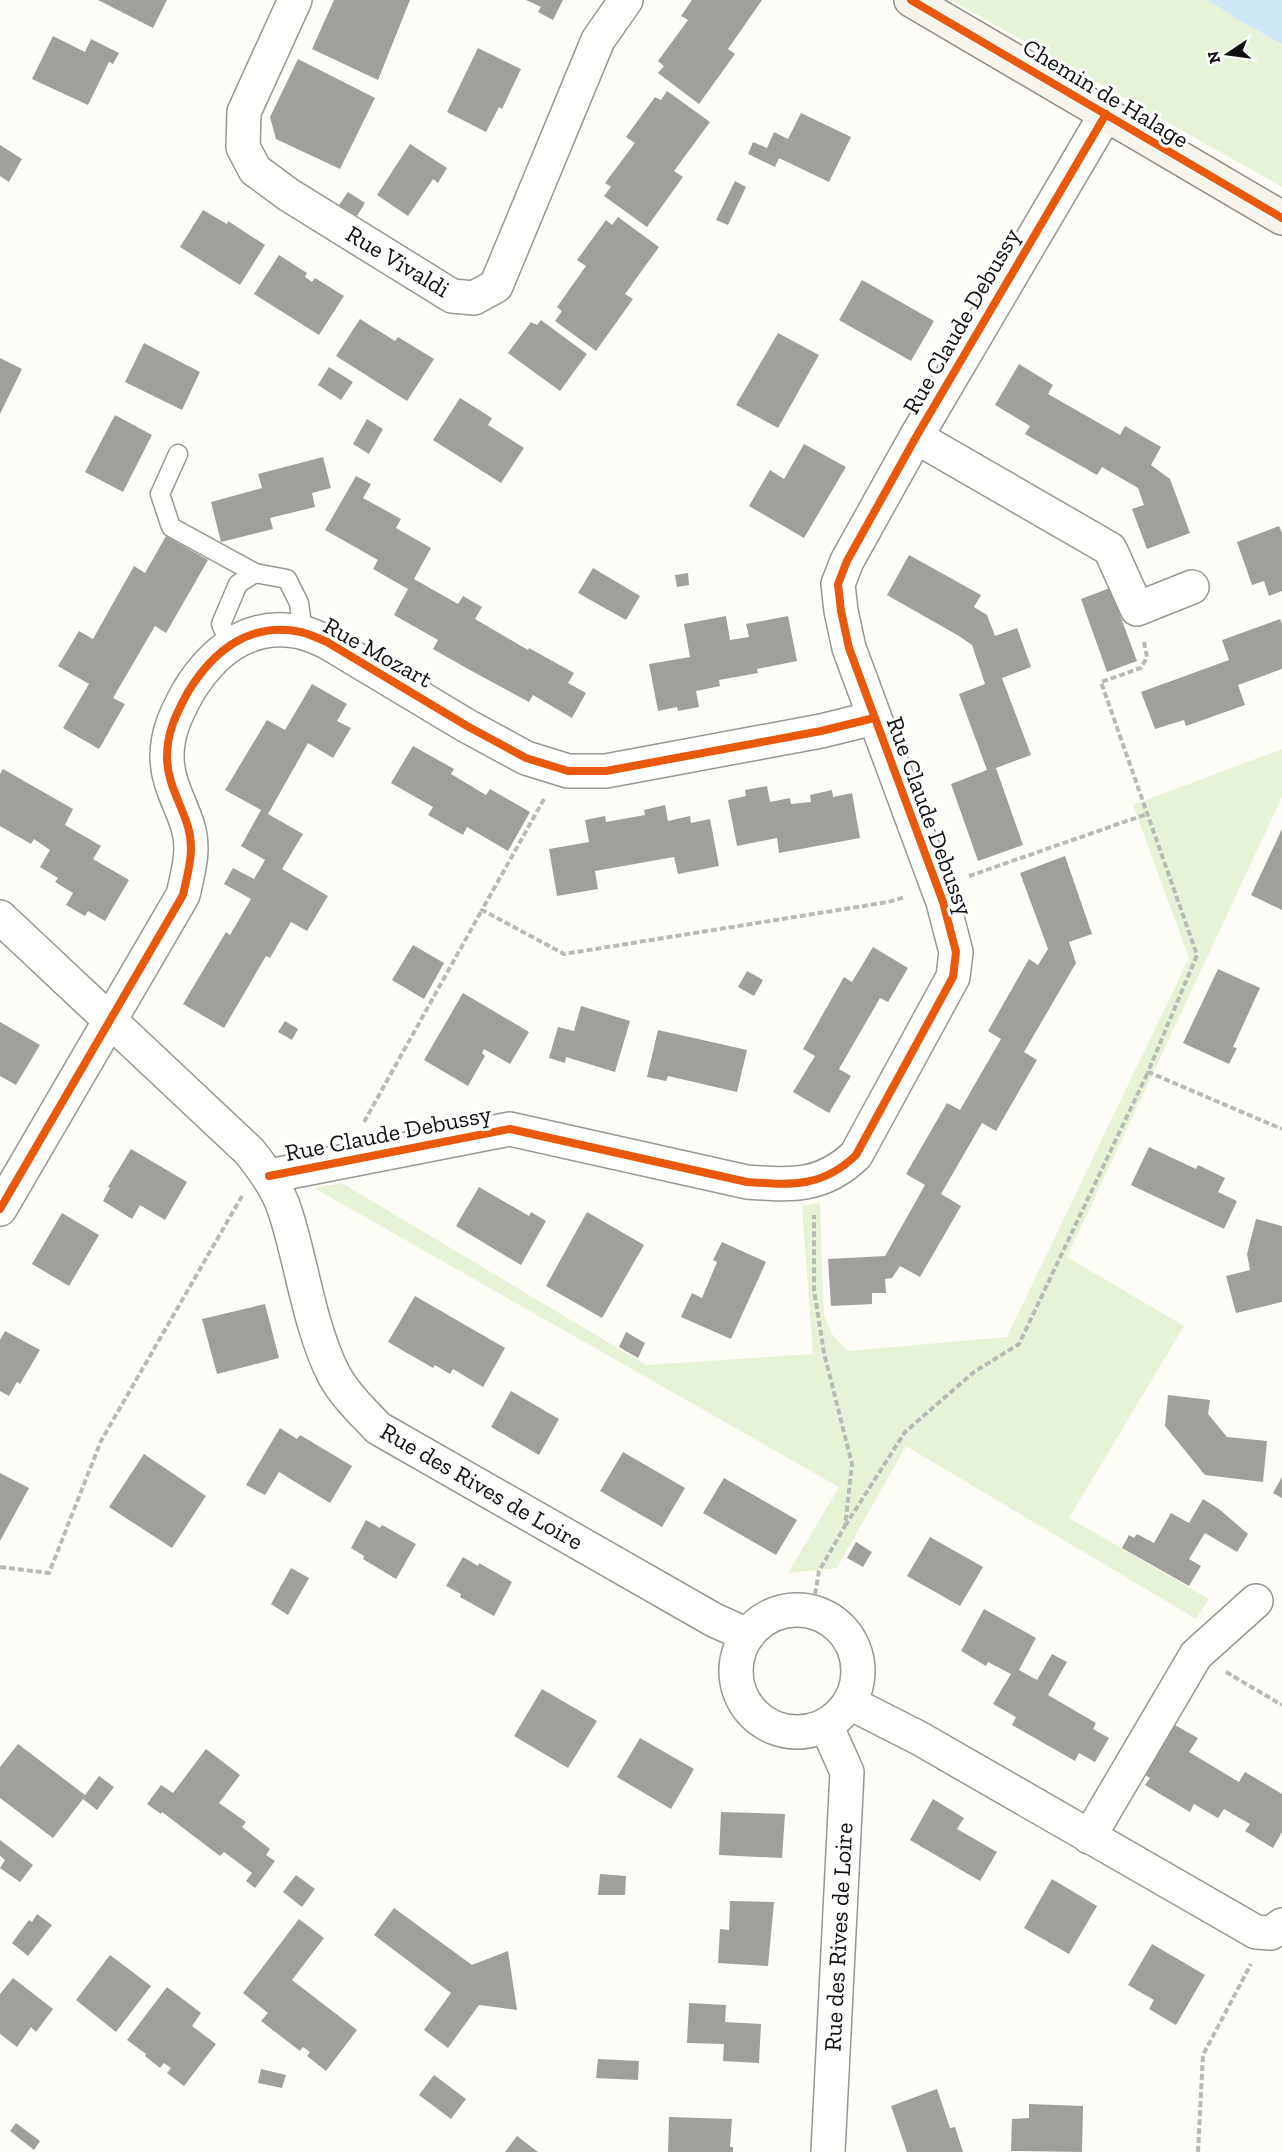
<svg xmlns="http://www.w3.org/2000/svg" width="1282" height="2152" font-family="'Zilla Slab',serif">
<rect width="100%" height="100%" fill="#fdfcf7"/>
<g fill="#e7f3d7">
<path d="M951,0H1208L1238,20L1282,44V187Z"/>
<path d="M1282,749V797L1067,1257L1184,1326L1069,1518L1209,1599L1196,1619L906,1446L837,1568L788,1573L839,1487L314,1188L342,1183L646,1365L813,1354L802,1206L820,1203L824,1316L832,1334L848,1351L1007,1337L1189,958L1133,805Z"/>
</g>
<path fill="#cde8f7" d="M1208,0H1282V44L1238,20Z"/>
<g fill="#a19f9c">
<path d="M98,0H167L153,28Z"/>
<path d="M334,0H410L378,80L312,49Z"/>
<path d="M526,0H563L553,20L538,12L541,7Z"/>
<path d="M692,0H762L728,49L735,54L699,104L658,73L664,66L658,61L688,20L681,16Z"/>
<path d="M53,36L85,52L91,39L119,53L113,64L109,62L88,105L32,79Z"/>
<path d="M478,48L521,69L502,109L499,107L486,132L447,112Z"/>
<path d="M298,59L375,98L340,169L276,139L270,117Z"/>
<path d="M667,91L710,122L674,171L683,177L647,227L604,196L611,187L605,183L635,143L626,137L655,97L661,100Z"/>
<path d="M801,113L851,137L829,182L779,158L775,167L748,154L753,142L767,148L774,132L788,139Z"/>
<path d="M410,144L447,168L438,183L433,179L408,216L377,195Z"/>
<path d="M0,145L22,159L9,182L0,176Z"/>
<path d="M735,181L746,187L728,225L716,220Z"/>
<path d="M348,192L365,203L357,216L339,205Z"/>
<path d="M203,210L227,224L228,221L265,245L240,285L180,247Z"/>
<path d="M618,217L659,247L625,294L633,299L596,351L555,321L562,311L557,307L586,266L577,260L606,220L612,225Z"/>
<path d="M279,255L307,273L305,277L312,282L315,278L344,296L319,335L254,294Z"/>
<path d="M862,280L934,321L911,361L839,320Z"/>
<path d="M360,319L395,341L398,337L434,359L407,401L336,356Z"/>
<path d="M541,320L587,354L560,391L508,353L531,322L537,325Z"/>
<path d="M778,333L819,355L778,428L736,405Z"/>
<path d="M144,343L200,372L182,410L125,382Z"/>
<path d="M0,358L22,369L0,414Z"/>
<path d="M1019,364L1053,385L1048,394L1120,435L1125,426L1161,447L1151,465L1170,479L1190,533L1147,549L1132,509L1144,505L1138,488L1102,467L1097,475L1025,434L1030,426L995,405Z"/>
<path d="M329,367L353,382L341,400L318,385Z"/>
<path d="M460,398L492,418L488,425L524,448L501,483L433,440Z"/>
<path d="M115,415L152,435L123,492L85,472Z"/>
<path d="M367,419L383,429L369,454L353,444Z"/>
<path d="M804,444L846,467L804,538L749,506L770,470L784,479Z"/>
<path d="M323,457L331,488L312,493L315,507L270,518L273,529L221,542L211,502L262,488L258,474Z"/>
<path d="M356,476L371,484L363,498L401,519L396,528L431,548L414,579L458,604L463,596L482,607L475,619L528,650L529,648L574,673L568,683L586,693L572,718L533,695L529,702L468,669L433,649L438,640L394,615L408,589L373,569L378,560L325,530Z"/>
<path d="M1279,526L1282,533V591L1269,596L1264,581L1252,585L1237,542Z"/>
<path d="M166,536L208,560L166,633L155,626L113,698L125,704L99,749L63,728L89,684L58,666L79,631L93,639L134,566L145,573Z"/>
<path d="M909,555L981,595L974,607L987,615L995,636L1017,628L1031,667L1002,678L1031,755L996,768L1023,845L978,861L951,784L987,770L959,694L985,684L972,645L959,636L887,595Z"/>
<path d="M593,568L640,596L626,620L578,593Z"/>
<path d="M688,573L689,585L677,587L675,575Z"/>
<path d="M1110,588L1137,661L1107,672L1081,599Z"/>
<path d="M726,616L730,640L749,637L746,624L788,616L797,661L757,669L758,673L719,680L720,686L696,691L699,707L678,711L677,707L658,711L649,664L690,657L684,624Z"/>
<path d="M1280,619L1282,624V669L1238,685L1245,705L1186,726L1184,720L1155,729L1141,692L1229,660L1222,640Z"/>
<path d="M312,684L347,704L337,721L351,728L333,758L308,743L268,814L303,834L282,869L328,896L307,931L291,922L270,958L266,956L224,1028L183,1004L226,932L230,935L251,899L224,884L233,868L254,879L265,860L241,846L261,810L225,790L267,720L285,730Z"/>
<path d="M413,746L454,769L451,774L486,795L490,789L530,812L508,851L467,827L463,835L428,815L433,807L391,783Z"/>
<path d="M3,769L73,809L65,825L101,846L93,859L129,880L105,921L88,911L85,916L66,905L73,893L55,882L58,878L40,867L50,850L34,839L31,844L0,826V774Z"/>
<path d="M767,786L770,802L790,798L791,804L811,802L810,795L832,790L833,797L852,793L860,838L779,853L777,838L737,846L728,800L746,796L745,790Z"/>
<path d="M665,805L668,821L690,816L691,823L710,819L719,866L678,874L674,857L595,871L598,889L557,896L549,849L589,842L585,820L605,816L606,822L645,815L644,810Z"/>
<path d="M1282,829V910L1251,895Z"/>
<path d="M1065,856L1092,934L1069,942L1076,963L1024,1052L1037,1060L996,1131L982,1123L941,1194L961,1206L920,1277L900,1266L892,1278L885,1279L886,1293H872V1304L831,1306L828,1259L885,1256L925,1185L906,1174L947,1103L960,1110L1001,1039L988,1031L1029,959L1038,965L1048,949L1020,873Z"/>
<path d="M413,945L444,963L424,999L392,980Z"/>
<path d="M873,947L908,968L888,1002L880,998L839,1069L851,1076L829,1113L793,1092L815,1056L803,1049L844,977L852,982Z"/>
<path d="M1218,969L1260,988L1233,1047L1237,1048L1229,1064L1183,1043Z"/>
<path d="M747,971L763,980L754,996L738,987Z"/>
<path d="M463,993L529,1032L510,1064L484,1049L482,1053L485,1056L468,1086L424,1060Z"/>
<path d="M581,1006L630,1021L615,1072L566,1057L565,1063L549,1058L558,1027L574,1031Z"/>
<path d="M285,1021L298,1029L292,1040L278,1032Z"/>
<path d="M0,1022L40,1045L16,1085L0,1076Z"/>
<path d="M658,1030L747,1050L737,1092L668,1076L666,1081L647,1077Z"/>
<path d="M1149,1147L1196,1169L1198,1165L1225,1178L1218,1192L1237,1201L1224,1229L1131,1185Z"/>
<path d="M131,1149L187,1182L165,1220L140,1205L132,1219L103,1201L110,1188L108,1187Z"/>
<path d="M479,1187L529,1216L531,1212L546,1221L521,1265L456,1226Z"/>
<path d="M587,1212L644,1245L602,1318L546,1286Z"/>
<path d="M62,1213L99,1235L69,1286L32,1264Z"/>
<path d="M1256,1219L1282,1226V1302L1236,1313L1226,1276L1250,1270L1247,1254Z"/>
<path d="M722,1242L766,1262L731,1339L681,1317L692,1293L702,1298L717,1262L713,1260Z"/>
<path d="M415,1296L505,1348L483,1387L453,1369L450,1374L435,1365L433,1368L388,1342Z"/>
<path d="M265,1304L279,1358L217,1374L202,1319Z"/>
<path d="M5,1331L40,1350L20,1384L17,1382L9,1396L0,1391V1340Z"/>
<path d="M626,1332L645,1343L638,1358L619,1347Z"/>
<path d="M511,1391L559,1419L539,1455L491,1427Z"/>
<path d="M1168,1395L1210,1400L1208,1414L1227,1437L1267,1441L1263,1482L1205,1475L1165,1426Z"/>
<path d="M280,1428L297,1439L300,1435L352,1466L330,1503L279,1472L265,1495L246,1485Z"/>
<path d="M623,1452L685,1488L662,1527L600,1491Z"/>
<path d="M144,1454L206,1496L172,1548L109,1507Z"/>
<path d="M0,1473L29,1488L0,1541Z"/>
<path d="M1282,1477V1498L1273,1493Z"/>
<path d="M724,1478L797,1520L776,1555L703,1513Z"/>
<path d="M1203,1499L1219,1509L1248,1534L1237,1552L1205,1533L1189,1559L1201,1566L1189,1586L1122,1548L1129,1535L1134,1538L1137,1534L1154,1543L1171,1513L1189,1523Z"/>
<path d="M366,1520L380,1528L382,1525L416,1544L396,1579L363,1559L364,1556L351,1548Z"/>
<path d="M930,1537L983,1567L960,1606L907,1576Z"/>
<path d="M856,1542L872,1552L863,1567L847,1558Z"/>
<path d="M463,1557L478,1566L479,1563L512,1582L494,1616L460,1597L461,1594L446,1586Z"/>
<path d="M291,1568L309,1578L288,1615L271,1604Z"/>
<path d="M984,1609L1036,1638L1019,1670L1037,1680L1052,1654L1067,1662L1048,1695L1096,1723L1093,1729L1109,1738L1095,1762L1079,1753L1075,1761L1012,1725L1016,1717L993,1704L1011,1674L988,1662L986,1666L961,1651Z"/>
<path d="M542,1689L597,1721L568,1768L514,1736Z"/>
<path d="M1173,1724L1198,1738L1189,1752L1239,1782L1245,1772L1282,1794V1832L1273,1848L1245,1831L1250,1824L1224,1809L1218,1818L1194,1804L1190,1812L1145,1785L1150,1778L1144,1774Z"/>
<path d="M640,1738L694,1769L671,1809L617,1777Z"/>
<path d="M18,1744L85,1795L99,1776L114,1787L97,1810L83,1799L53,1838L0,1798V1767Z"/>
<path d="M206,1749L240,1775L219,1803L246,1822L242,1827L270,1849L266,1855L275,1861L255,1888L246,1881L252,1873L224,1852L220,1856L162,1812L161,1814L147,1804L161,1785L173,1793Z"/>
<path d="M933,1799L964,1818L957,1829L997,1852L980,1881L910,1840Z"/>
<path d="M721,1812L785,1814L782,1858L719,1855Z"/>
<path d="M0,1840L33,1865L20,1882L0,1868L5,1860L0,1856Z"/>
<path d="M600,1874L626,1876L625,1895H598Z"/>
<path d="M296,1875L315,1889L302,1907L283,1892Z"/>
<path d="M1052,1879L1097,1906L1069,1954L1024,1928Z"/>
<path d="M730,1901L774,1902L768,1966L718,1963L720,1929L729,1930Z"/>
<path d="M394,1908L472,1965L508,1951L517,2010L479,2005L448,2048L424,2030L451,1993L374,1935Z"/>
<path d="M37,1914L52,1925L28,1956L12,1943L29,1920L32,1922Z"/>
<path d="M299,1919L324,1938L292,1980L357,2030L326,2071L307,2056L310,2052L303,2047L300,2051L261,2021L268,2013L243,1993Z"/>
<path d="M1152,1944L1205,1975L1176,2025L1149,2009L1154,2000L1128,1985Z"/>
<path d="M110,1955L151,1986L116,2032L76,2000Z"/>
<path d="M13,1978L53,2009L36,2032L31,2027L17,2047L0,2034V1994Z"/>
<path d="M167,1987L201,2013L192,2026L216,2044L184,2086L167,2073L171,2068L164,2063L160,2068L145,2056L146,2054L127,2040Z"/>
<path d="M689,2003L726,2005L725,2022L761,2024L759,2063L723,2061L724,2044L687,2043Z"/>
<path d="M598,2059L639,2061L638,2080L596,2078Z"/>
<path d="M261,2069L286,2075L282,2088L258,2083Z"/>
<path d="M434,2075L466,2099L451,2119L419,2095Z"/>
<path d="M937,2089L950,2128L955,2127L963,2152H907L891,2106Z"/>
<path d="M1029,2104L1083,2106L1082,2152L1011,2151L1012,2119L1029,2118Z"/>
<path d="M669,2117L732,2119L730,2147H733V2152H668Z"/>
<path d="M16,2123L40,2141L34,2150L10,2131Z"/>
<path d="M517,2136L538,2152H505Z"/>
</g>
<g fill="none" stroke-linecap="round" stroke-linejoin="round">
<g stroke="#979795" stroke-width="21">
<g id="lane">
<path d="M178,454L160,494L171,527L255,573"/>
<path d="M230,644L221,624L238,584L255,573L287,579L299,603L303,632"/>
</g>
</g>
<g stroke="#979795" stroke-width="36">
<g id="street">
<path d="M295,0L244,112L243,147L255,170L289,195L452,296L474,298L496,286L598,40L626,0"/>
<path d="M916,437L1110,549L1137,609L1192,587"/>
<path d="M0,917L250,1152C264,1170 278,1189 285,1211C302,1263 309,1326 334,1375C345,1395 362,1411 378,1428L714,1620L747,1635"/>
<path d="M269,1176L510,1129L747,1182C791,1185 822,1188 856,1155L953,977L956,952L943,902L849,648L841,611L838,584L847,561L916,437L1106,114"/>
<path d="M0,1209L183,895C188,872 195,850 188,827C181,803 167,783 167,757C167,732 176,714 188,692C213,651 250,621 301,632C309,634 318,638 327,642L467,726L526,758L568,771H606L821,731L874,718"/>
<circle cx="797" cy="1671" r="61"/>
<path d="M850,1703L919,1738L1256,1932L1271,1933L1282,1925"/>
<path d="M826,1725L847,1772L828,2152"/>
<path d="M1089,1837L1196,1655L1256,1601"/>
</g>
</g>
<g stroke="#8e8d8b" stroke-width="36">
<path id="secondary" d="M911,0L1282,218"/>
</g>
<g stroke="#b9b9b8" stroke-width="4" stroke-dasharray="6 3" stroke-linecap="butt">
<path d="M1144,642L1147,657L1141,668L1101,682L1197,955L1148,1072L1282,1129"/>
<path d="M544,799L482,910L564,954L888,902L905,897"/>
<path d="M969,876L1147,814"/>
<path d="M364,1122L482,910"/>
<path d="M845,1526L905,1432L974,1372L1019,1344L1148,1072"/>
<path d="M0,1567L49,1573L101,1441L242,1196"/>
<path d="M812,1612L819,1571L845,1526L852,1464L824,1353L814,1290V1215"/>
<path d="M1226,1672L1282,1705"/>
<path d="M1198,2152L1203,2055L1251,1964"/>
</g>
<use href="#lane" stroke="#fffffe" stroke-width="18"/>
<use href="#street" stroke="#fffffe" stroke-width="33"/>
<use href="#secondary" stroke="#f6f4eb" stroke-width="33"/>
<g stroke="#fff" stroke-width="11">
<g id="cycleway">
<path d="M911,0L1282,218"/>
<path d="M269,1176L510,1129L747,1182C791,1185 822,1188 856,1155L953,977L956,952L943,902L849,648L841,611L838,584L847,561L916,437L1106,114"/>
<path d="M0,1209L183,895C188,872 195,850 188,827C181,803 167,783 167,757C167,732 176,714 188,692C213,651 250,621 301,632C309,634 318,638 327,642L467,726L526,758L568,771H606L821,731L874,718"/>
</g>
</g>
<use href="#cycleway" stroke="#e8590c" stroke-width="8"/>
</g>
<g text-anchor="middle" dominant-baseline="central" stroke-width="6" stroke-linejoin="round" paint-order="stroke">
<g font-size="24" fill="#111" stroke="#fff">
<text transform="translate(1106 93) rotate(31)">Chemin de Halage</text>
<text transform="translate(398 261) rotate(31)">Rue Vivaldi</text>
<text transform="translate(961 321) rotate(-60)">Rue Claude Debussy</text>
<text transform="translate(378 652) rotate(29)">Rue Mozart</text>
<text transform="translate(930 816) rotate(70)">Rue Claude Debussy</text>
<text transform="translate(388 1133) rotate(-11)">Rue Claude Debussy</text>
<text transform="translate(482 1486) rotate(30)">Rue des Rives de Loire</text>
<text transform="translate(838 1937) rotate(-87)">Rue des Rives de Loire</text>
</g>
</g>
<g transform="translate(1228 54) rotate(257)" stroke="#ffffff" stroke-width="4.5" paint-order="stroke">
<path d="M0-4.5L10 22L0 15L-10 22Z" fill="#111111"/>
<text y="-9" font-size="16" font-weight="bold" text-anchor="middle" fill="#111111">N</text>
</g>
</svg>
